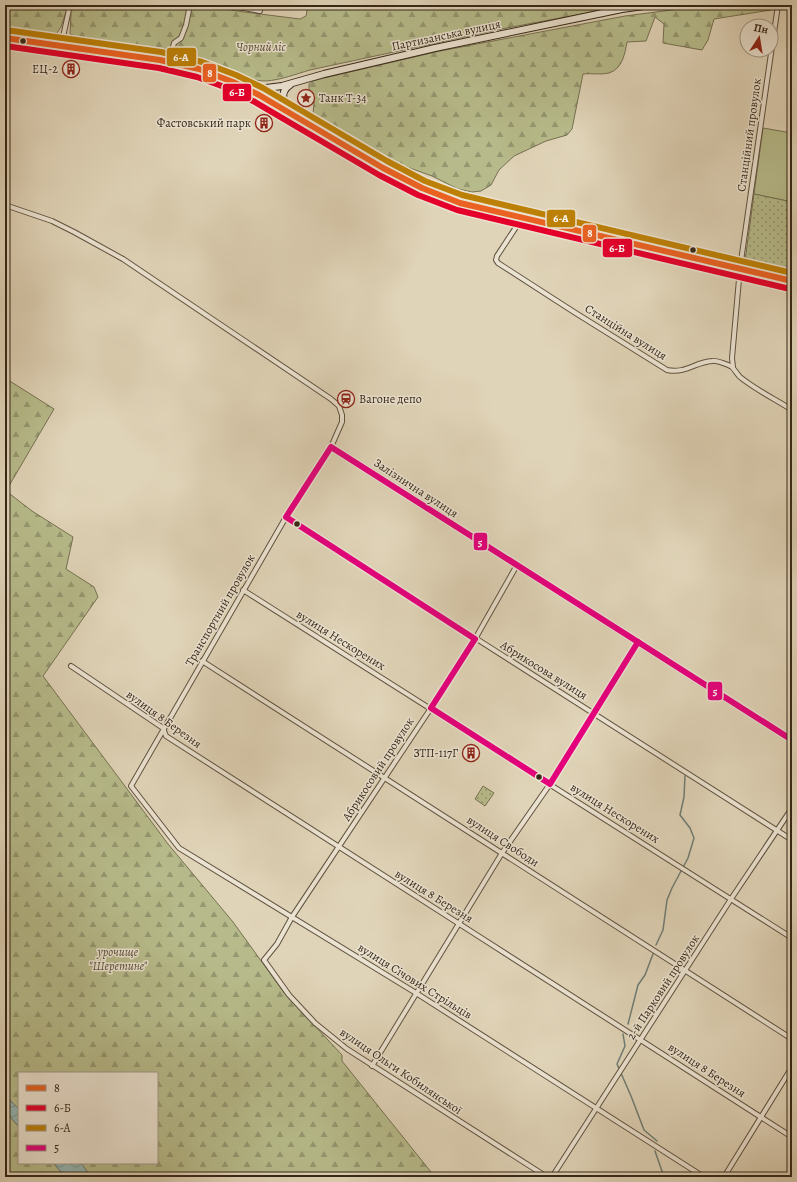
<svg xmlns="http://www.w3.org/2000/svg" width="797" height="1182" font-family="Alegreya,serif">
<defs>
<pattern id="forest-firs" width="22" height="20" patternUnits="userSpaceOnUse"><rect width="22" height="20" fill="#b7bb8b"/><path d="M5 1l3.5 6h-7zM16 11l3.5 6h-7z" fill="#969871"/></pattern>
<pattern id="park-dots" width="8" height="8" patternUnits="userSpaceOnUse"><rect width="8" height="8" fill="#b7bb8b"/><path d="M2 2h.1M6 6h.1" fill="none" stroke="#969871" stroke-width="1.8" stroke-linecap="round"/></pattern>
<pattern id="water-waves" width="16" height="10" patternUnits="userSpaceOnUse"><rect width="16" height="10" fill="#94b7b4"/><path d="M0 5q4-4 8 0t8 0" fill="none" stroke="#7a9591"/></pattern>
</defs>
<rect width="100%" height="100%" fill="#e0d4b8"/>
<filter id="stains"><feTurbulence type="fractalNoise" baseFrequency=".005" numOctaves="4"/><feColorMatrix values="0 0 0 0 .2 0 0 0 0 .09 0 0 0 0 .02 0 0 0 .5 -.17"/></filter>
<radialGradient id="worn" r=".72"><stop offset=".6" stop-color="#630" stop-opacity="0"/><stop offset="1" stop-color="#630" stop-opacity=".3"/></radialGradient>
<path fill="#b7bb8b" stroke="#767152" d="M763,128L792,133V202L754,194Z"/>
<g fill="url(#forest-firs)" stroke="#767152">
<path d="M5,5H200L244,12L300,19L306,16L308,5H630L496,30L310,70C296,74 281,80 266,81C239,81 216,63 191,55C157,45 116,45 80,38L70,34L71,13L66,12L61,27L57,33L38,34L5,30Z"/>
<path d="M710,5H771V10L714,19L708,40L702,50L663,43L664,24L655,17L646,41L627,42C625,54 622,69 609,73C601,75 591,73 583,74L572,129L567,135L546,141L514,156L499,170L491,185L481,191L472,192L458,189L432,176L396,163L316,119L313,115L314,102L309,89V84L313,81L324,78L440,51L625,16Z"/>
<path d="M5,378L54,409L6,491L32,511L73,537L66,569L94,587L98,597L43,676L168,844L233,922L285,994L342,1055V1061L435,1177H91L81,1163H157V1073H19V1109L5,1096Z"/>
<path d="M5,1111L19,1127V1163H53L66,1177H5Z"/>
</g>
<g fill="url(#park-dots)" stroke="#767152">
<path d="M754,194L792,202V272L745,261Z"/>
<path d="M483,786L494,793L485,806L475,799Z"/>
</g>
<g fill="url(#water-waves)" stroke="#6e7d76">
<path d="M5,1096L19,1109V1127L5,1111Z"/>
<path d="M53,1163H81L91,1177H66Z"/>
</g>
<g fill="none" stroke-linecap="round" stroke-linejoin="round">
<g stroke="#6e7d76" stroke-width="1.5">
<path d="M656,945L663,930L667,900L672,888L688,858L694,838L690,828L680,815L684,797L685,776"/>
<path d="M628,1024L638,985L645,975L653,954"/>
<path d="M623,1034L625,1046L617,1064L631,1096L644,1130L657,1141"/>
<path d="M655,1151L664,1177"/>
</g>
<g stroke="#605240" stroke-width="6">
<g id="street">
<path d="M226,5L260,11L261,5"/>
<path d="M61,46L70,5"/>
<path d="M169,61L174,43L181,38L186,25L190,5"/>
<path d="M5,205L52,221L74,232L123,259L331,399L339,406L342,415V422L331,447L286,517L131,786L179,848L416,993L704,1177"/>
<path d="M522,218L497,256L496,260L498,263L574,312L667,370C686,374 695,362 712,361C716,360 729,365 732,367C735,370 737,374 740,377C756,390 775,399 792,410"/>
<path d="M733,367L732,358L740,268L778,5"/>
<path d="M286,517C454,626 624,732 792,840"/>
<path d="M517,565L475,639L431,708L292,917L277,944L264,960L289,995L315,1023L347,1049L547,1177"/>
<path d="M243,590L792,938"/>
<path d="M202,661L792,1039"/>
<path d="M71,666L163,728L166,736C374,871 584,1002 792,1137"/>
<path d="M372,1066L502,853L550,784L638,642"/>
<path d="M552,1177L731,899L792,808"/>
<path d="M724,1177L792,1067"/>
</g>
</g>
<g stroke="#352718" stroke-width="8">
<g id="secondary">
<path d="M290,85C278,93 284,104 291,113"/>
<path d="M246,88H266L282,86L324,74L435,48L622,9L651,5"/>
<path d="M331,447L792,740"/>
</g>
</g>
<g stroke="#352718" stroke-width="9">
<path id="primary" d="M5,38L160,60L199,69L233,82L259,95L383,168L422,188L460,203L792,281"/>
</g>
<use href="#street" stroke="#ebe3d1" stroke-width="4"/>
<use href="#secondary" stroke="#ebe3d1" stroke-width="6"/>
<use href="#primary" stroke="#e0ba7c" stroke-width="7"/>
<g stroke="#ebe3d1" stroke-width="9">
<path id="bus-1" d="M5,38L160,60L199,69L233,82L259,95L383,168L422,188L460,203L792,281"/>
</g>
<g stroke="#ebe3d1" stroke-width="9">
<path id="bus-2" d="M5,46L159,68L197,77L230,89L255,102L379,175L418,195L457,210L790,289"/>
</g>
<g stroke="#ebe3d1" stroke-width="9">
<path id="bus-3" d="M6,30L161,52L202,62L236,75L263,88L387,161L425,181L462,195L792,273"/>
</g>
<g stroke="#ebe3d1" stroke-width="9">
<g id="bus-4">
<path d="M331,447L638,642L550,784L431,708L475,639L286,517Z"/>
<path d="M638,642L792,740"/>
</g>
</g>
<use href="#bus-1" stroke="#e96222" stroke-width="6"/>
<use href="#bus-2" stroke="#e4002b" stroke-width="6"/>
<use href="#bus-3" stroke="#bd8007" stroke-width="6"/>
<use href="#bus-4" stroke="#e5007d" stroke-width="6"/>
</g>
<defs>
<g id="building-ring" transform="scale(0.9)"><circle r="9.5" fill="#ebe3d1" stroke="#8f2418" stroke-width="1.5"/><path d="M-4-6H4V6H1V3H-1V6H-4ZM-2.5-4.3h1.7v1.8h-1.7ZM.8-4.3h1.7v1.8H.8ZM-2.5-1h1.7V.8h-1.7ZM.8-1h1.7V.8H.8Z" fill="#8f2418"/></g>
<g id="sight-ring" transform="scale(0.9)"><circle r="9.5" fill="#ebe3d1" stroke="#8f2418" stroke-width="1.5"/><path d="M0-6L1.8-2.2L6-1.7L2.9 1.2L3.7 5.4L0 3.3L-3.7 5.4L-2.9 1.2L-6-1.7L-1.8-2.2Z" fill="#8f2418"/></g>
<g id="station-ring" transform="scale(0.9)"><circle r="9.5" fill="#ebe3d1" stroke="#8f2418" stroke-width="1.5"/><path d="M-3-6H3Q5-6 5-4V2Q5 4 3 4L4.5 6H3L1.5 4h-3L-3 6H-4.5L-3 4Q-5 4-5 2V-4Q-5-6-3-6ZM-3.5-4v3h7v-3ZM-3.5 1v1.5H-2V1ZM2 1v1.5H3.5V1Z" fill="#8f2418"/></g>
</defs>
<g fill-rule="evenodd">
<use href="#building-ring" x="71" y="69"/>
<use href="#sight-ring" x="306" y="98"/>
<use href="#building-ring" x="264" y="123"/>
<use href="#station-ring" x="346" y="399"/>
<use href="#building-ring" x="471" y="753"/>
</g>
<g fill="#352718" stroke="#ebe3d1" stroke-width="1.5">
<circle cx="23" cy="41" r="3.5"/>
<circle cx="693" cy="250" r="3.5"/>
<circle cx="297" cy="524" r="3.5"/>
<circle cx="539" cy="777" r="3.5"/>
</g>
<g text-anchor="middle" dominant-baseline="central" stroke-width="3" stroke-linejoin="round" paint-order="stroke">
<g font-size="12" fill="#352718" stroke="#ebe3d1">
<text transform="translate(446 35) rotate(-12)">Партизанська вулиця</text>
<text transform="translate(749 135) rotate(-82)">Станційний провулок</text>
<text transform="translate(626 332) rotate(32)">Станційна вулиця</text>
<text transform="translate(416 488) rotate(33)">Залізнична вулиця</text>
<text transform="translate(220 610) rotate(-60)">Транспортний провулок</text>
<text transform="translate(341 640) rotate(32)">вулиця Нескорених</text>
<text transform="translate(544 670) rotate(32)">Абрикосова вулиця</text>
<text transform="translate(164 719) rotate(36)">вулиця 8 Березня</text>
<text transform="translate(378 769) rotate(-57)">Абрикосовий провулок</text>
<text transform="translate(615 813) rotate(32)">вулиця Нескорених</text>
<text transform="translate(503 841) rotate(33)">вулиця Свободи</text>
<text transform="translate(434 896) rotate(32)">вулиця 8 Березня</text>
<text transform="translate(415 981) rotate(32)">вулиця Січових Стрільців</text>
<text transform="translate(663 987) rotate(-57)">2-й Парковий провулок</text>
<text transform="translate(707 1070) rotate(33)">вулиця 8 Березня</text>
<text transform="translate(401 1071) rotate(34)">вулиця Ольги Кобилянської</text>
</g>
<g font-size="12" font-style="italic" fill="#564c35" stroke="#ebe3d1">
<text x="261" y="47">Чорний ліс</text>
<text x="118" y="952">урочище<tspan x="118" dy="14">"Шеретине"</tspan></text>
</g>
<g font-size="12" fill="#352718" stroke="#ebe3d1" text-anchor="end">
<text x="58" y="69">ЕЦ-2</text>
<text x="319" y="98" text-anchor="start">Танк Т-34</text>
<text x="251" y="123">Фастовський парк</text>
<text x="359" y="399" text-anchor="start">Вагоне депо</text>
<text x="458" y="753">ЗТП-117Г</text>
</g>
</g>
<g stroke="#ebe3d1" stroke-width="1.5">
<rect x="166" y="47" width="31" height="20" rx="4" fill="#bd8007"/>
<rect x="202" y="63" width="15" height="20" rx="4" fill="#e96222"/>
<rect x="222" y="83" width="30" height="19" rx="4" fill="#e4002b"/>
<rect x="546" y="209" width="30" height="19" rx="4" fill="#bd8007"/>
<rect x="582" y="224" width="15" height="19" rx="4" fill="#e96222"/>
<rect x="602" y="238" width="31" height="20" rx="4" fill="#e4002b"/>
<rect x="473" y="532" width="15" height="19" rx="4" fill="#e5007d"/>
<rect x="707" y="681" width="16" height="20" rx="4" fill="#e5007d"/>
</g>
<g font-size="11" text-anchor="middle" font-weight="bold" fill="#fff">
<text x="181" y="61">6-А</text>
<text x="210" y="77">8</text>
<text x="237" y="96">6-Б</text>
<text x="561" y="222">6-А</text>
<text x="590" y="237">8</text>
<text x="617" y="252">6-Б</text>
<text x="480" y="546">5</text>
<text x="715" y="695">5</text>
</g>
<rect width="797" height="1182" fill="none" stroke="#e0d4b8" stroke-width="20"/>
<rect x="6" y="6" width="785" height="1170" fill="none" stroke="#352718" stroke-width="2"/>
<rect x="10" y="10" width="777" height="1162" fill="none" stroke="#352718"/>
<rect x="18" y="1072" width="140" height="92" fill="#ebe3d1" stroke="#a29887"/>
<rect x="26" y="1085" width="20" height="6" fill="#e96222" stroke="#a29887"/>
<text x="54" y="1092" font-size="12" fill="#352718">8</text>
<rect x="26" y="1105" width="20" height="6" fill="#e4002b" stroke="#a29887"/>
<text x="54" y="1112" font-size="12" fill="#352718">6-Б</text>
<rect x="26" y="1125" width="20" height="6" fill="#bd8007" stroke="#a29887"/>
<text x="54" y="1132" font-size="12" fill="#352718">6-А</text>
<rect x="26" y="1145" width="20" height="6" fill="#e5007d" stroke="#a29887"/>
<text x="54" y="1152" font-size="12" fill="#352718">5</text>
<g transform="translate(759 38) rotate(12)"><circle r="19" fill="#ebe3d1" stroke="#a29887"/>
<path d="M0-3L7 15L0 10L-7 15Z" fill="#8f2418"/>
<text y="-6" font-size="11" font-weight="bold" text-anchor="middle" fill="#352718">Пн</text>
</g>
<rect width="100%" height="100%" filter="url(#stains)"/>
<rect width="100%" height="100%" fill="url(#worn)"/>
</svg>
